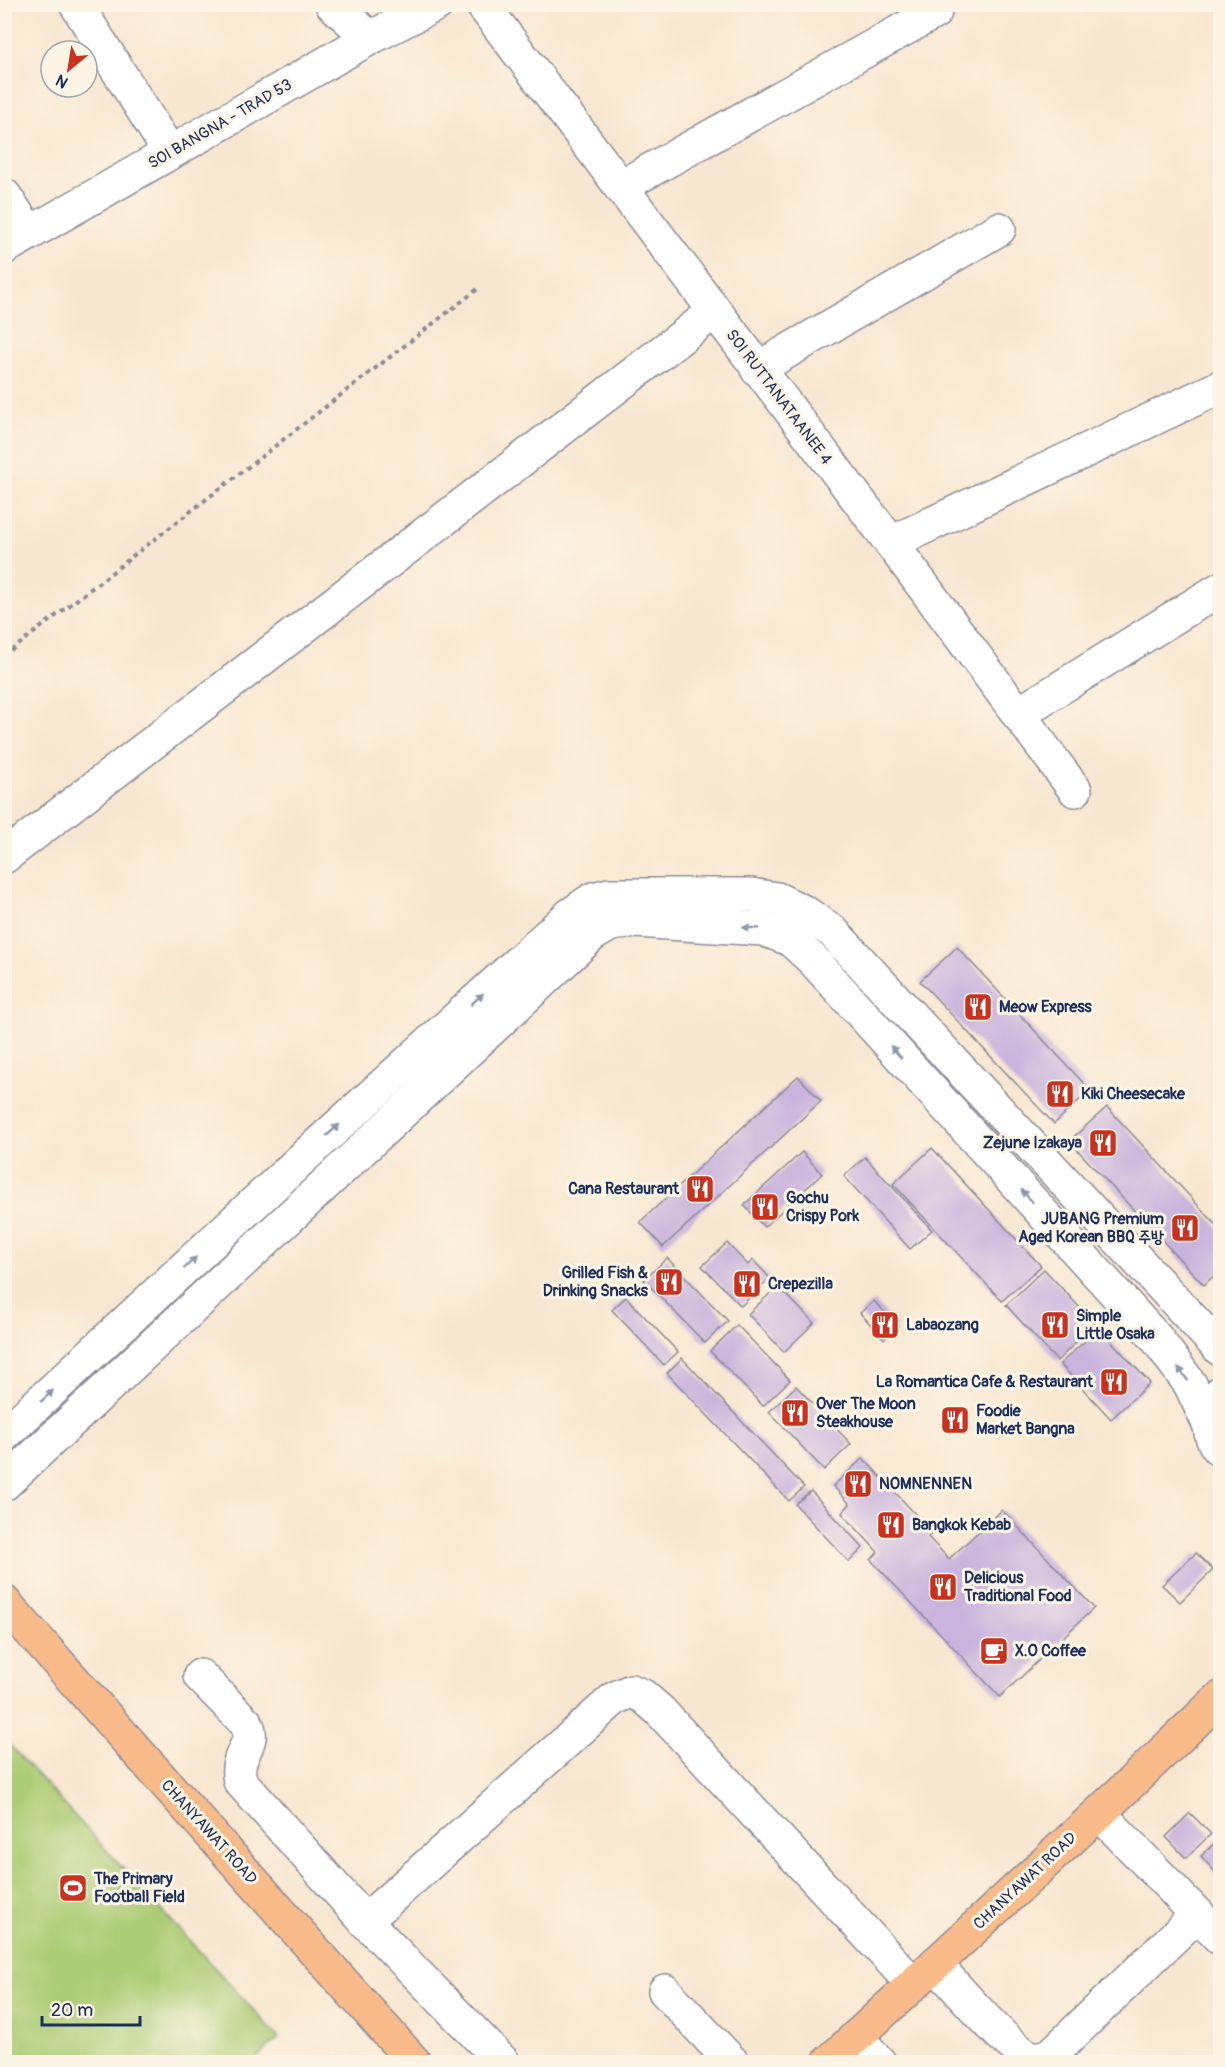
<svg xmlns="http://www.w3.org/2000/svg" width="1225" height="2067" font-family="Pangolin,'Poor Story',sans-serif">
<rect width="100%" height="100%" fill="#fcf5e5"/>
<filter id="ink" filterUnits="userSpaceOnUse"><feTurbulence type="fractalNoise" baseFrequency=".0167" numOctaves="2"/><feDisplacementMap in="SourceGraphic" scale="12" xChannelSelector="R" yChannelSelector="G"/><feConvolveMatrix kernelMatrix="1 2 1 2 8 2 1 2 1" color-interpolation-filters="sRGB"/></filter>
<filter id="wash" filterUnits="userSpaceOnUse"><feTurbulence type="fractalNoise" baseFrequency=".008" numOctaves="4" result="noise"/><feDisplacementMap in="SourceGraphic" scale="24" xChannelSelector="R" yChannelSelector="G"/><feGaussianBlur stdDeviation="1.35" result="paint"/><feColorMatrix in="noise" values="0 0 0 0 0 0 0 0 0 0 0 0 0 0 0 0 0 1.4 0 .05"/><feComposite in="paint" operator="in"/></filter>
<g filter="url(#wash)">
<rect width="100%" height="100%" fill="#f8e7d0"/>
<path fill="#accc74" stroke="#647e69" stroke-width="1.5" d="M4,1739L279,2038L252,2062H5Z"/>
<g id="blocks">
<g fill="#c8b4dd">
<path d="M957,947L1090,1090L1054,1124L920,981Z"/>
<path d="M798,1076L821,1101L663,1247L640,1222Z"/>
<path d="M1107,1107L1220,1229V1270L1204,1285L1069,1141Z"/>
<path d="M932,1148L1041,1266L1002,1301L893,1184Z"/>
<path d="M802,1152L822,1174L764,1227L744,1205Z"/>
<path d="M865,1157L932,1230L910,1249L844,1176Z"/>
<path d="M727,1243L748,1265L753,1260L770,1278L741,1306L702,1266Z"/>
<path d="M667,1258L728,1321L705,1343L644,1280Z"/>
<path d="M1044,1269L1095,1324L1057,1361L1006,1305Z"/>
<path d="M778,1286L814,1323L784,1352L748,1314Z"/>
<path d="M626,1297L678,1352L664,1365L612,1310Z"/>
<path d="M874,1301L898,1326L884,1339L860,1313Z"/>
<path d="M737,1325L790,1380L763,1406L710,1351Z"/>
<path d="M1099,1328L1150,1383L1111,1419L1060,1364Z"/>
<path d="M682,1358L804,1487L789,1501L667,1373Z"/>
<path d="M796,1386L851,1444L824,1470L769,1412Z"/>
<path d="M863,1458L933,1533L928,1537L949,1559L1002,1510L1094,1608L1000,1697L871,1560L878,1552L842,1513L850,1504L833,1486Z"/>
<path d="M811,1491L863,1548L849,1562L795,1504Z"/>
<path d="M1196,1553L1213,1570L1180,1602L1162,1585Z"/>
<path d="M1190,1813L1211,1834L1186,1858L1166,1837Z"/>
<path d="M1220,1838V1878L1201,1856Z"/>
</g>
</g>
</g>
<g filter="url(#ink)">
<use href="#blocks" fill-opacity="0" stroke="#8a8b97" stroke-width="1.5"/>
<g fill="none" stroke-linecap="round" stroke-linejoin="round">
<g stroke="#8a8b97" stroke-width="36">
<g id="minor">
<path d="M76,4L170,153"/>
<path d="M332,4L370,38"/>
<path d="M482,4L891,543L1075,790"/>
<path d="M620,187L935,12"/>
<path d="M4,195L30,233"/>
<path d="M4,248L370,38L437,4"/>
<path d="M757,369L999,229"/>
<path d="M891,543L1220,387"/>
<path d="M1018,714L1220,589"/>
<path d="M4,857L714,312"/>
<path d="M1220,1393C1209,1409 1205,1434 1220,1450"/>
<path d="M4,1435L306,1155L570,915L593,899L609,895H751L777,899L804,912L832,931L1220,1349"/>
<path d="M4,1484L592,935L611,924L636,921L763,929L790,939L813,960L1157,1339L1190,1384L1210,1426"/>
<path d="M200,1676L246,1723C258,1744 233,1754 240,1781L365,1921L503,2062"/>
<path d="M1099,1813L1220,1938"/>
<path d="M365,1921L615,1698L631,1691L643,1696L660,1711L913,1984"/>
<path d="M935,1964C953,1983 1012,2054 1034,2058C1041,2059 1046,2057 1052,2054L1198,1914"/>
<path d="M665,1991L732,2062"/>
<path d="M856,2037L879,2062"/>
</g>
</g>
<g stroke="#8a8b97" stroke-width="36">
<g id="major">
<path d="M4,1602L414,2062"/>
<path d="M829,2062L1099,1813L1220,1698"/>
</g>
</g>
<path stroke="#8a8b97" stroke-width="4" stroke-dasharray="4.5 4.5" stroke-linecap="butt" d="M4,656L479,288"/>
<use href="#minor" stroke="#fff" stroke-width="33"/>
<use href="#major" stroke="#fabb8b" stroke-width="33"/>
</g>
<defs><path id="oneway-solid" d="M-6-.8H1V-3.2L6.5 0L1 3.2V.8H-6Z" transform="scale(1.5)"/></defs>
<g fill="#8d97ae">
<use href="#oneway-solid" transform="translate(751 928) rotate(-177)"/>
<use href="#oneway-solid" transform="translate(477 999) rotate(-42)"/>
<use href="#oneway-solid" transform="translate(896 1052) rotate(-132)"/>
<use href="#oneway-solid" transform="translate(333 1130) rotate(-42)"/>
<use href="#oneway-solid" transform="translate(1027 1196) rotate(-132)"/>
<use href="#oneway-solid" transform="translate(190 1263) rotate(-43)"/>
<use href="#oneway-solid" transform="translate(1183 1374) rotate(-126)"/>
<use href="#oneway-solid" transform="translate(47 1396) rotate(-43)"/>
</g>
</g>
<defs>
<g id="restaurant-square" transform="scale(1.5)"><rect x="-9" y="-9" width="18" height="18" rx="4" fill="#c8321e" stroke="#fcf5e5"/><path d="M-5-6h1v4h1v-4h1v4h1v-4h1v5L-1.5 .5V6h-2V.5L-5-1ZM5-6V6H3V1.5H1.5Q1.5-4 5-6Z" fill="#fff"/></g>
<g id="cafe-square" transform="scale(1.5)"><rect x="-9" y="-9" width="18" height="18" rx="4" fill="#c8321e" stroke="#fcf5e5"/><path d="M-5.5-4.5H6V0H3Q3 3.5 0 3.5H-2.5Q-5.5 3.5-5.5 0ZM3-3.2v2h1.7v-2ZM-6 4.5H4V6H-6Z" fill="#fff"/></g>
<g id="stadium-square" transform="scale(1.5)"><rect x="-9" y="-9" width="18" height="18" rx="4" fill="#c8321e" stroke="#fcf5e5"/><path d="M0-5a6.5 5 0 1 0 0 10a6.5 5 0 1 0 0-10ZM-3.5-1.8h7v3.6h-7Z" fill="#fff"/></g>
</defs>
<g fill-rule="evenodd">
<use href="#restaurant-square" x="978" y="1007"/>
<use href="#restaurant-square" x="1060" y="1094"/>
<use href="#restaurant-square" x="1103" y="1143"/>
<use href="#restaurant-square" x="700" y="1189"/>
<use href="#restaurant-square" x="765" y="1207"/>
<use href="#restaurant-square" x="1185" y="1228"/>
<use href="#restaurant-square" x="669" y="1282"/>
<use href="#restaurant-square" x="747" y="1284"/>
<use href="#restaurant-square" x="885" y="1325"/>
<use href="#restaurant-square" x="1055" y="1325"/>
<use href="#restaurant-square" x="1114" y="1382"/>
<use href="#restaurant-square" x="795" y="1413"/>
<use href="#restaurant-square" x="955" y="1420"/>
<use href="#restaurant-square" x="858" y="1484"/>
<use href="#restaurant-square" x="891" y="1525"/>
<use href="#restaurant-square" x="943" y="1587"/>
<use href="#cafe-square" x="994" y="1651"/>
<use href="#stadium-square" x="73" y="1888"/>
</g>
<g text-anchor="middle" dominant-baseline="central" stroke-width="6" stroke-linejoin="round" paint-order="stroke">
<g font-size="16" fill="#1b2f5e" stroke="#fcf5e5">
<text transform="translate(220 124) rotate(-30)">SOI BANGNA - TRAD 53</text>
<text transform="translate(779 397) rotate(53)">SOI RUTTANATAANEE 4</text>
<text transform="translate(209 1832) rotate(48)">CHANYAWAT ROAD</text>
<text transform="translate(1025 1881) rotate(-43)">CHANYAWAT ROAD</text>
</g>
<g font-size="16" font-weight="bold" fill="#1b2f5e" stroke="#fcf5e5" text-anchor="start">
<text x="999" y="1007">Meow Express</text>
<text x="1081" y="1094">Kiki Cheesecake</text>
<text x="1082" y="1143" text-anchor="end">Zejune Izakaya</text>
<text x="679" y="1189" text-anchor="end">Cana Restaurant</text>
<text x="786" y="1198">Gochu<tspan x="786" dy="18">Crispy Pork</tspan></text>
<text x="1164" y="1219" text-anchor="end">JUBANG Premium<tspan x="1164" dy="18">Aged Korean BBQ 주방</tspan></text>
<text x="648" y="1273" text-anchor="end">Grilled Fish &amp;<tspan x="648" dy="18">Drinking Snacks</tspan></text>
<text x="768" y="1284">Crepezilla</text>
<text x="1076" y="1316">Simple<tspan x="1076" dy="18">Little Osaka</tspan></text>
<text x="906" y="1325">Labaozang</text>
<text x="1093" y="1382" text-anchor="end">La Romantica Cafe &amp; Restaurant</text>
<text x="816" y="1404">Over The Moon<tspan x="816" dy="18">Steakhouse</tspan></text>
<text x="976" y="1411">Foodie<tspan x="976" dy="18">Market Bangna</tspan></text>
<text x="879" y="1484">NOMNENNEN</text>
<text x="912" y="1525">Bangkok Kebab</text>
<text x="964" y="1578">Delicious<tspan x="964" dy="18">Traditional Food</tspan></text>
<text x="1015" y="1651">X.O Coffee</text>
<text x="94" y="1879">The Primary<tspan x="94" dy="18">Football Field</tspan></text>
</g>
</g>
<rect width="1225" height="2067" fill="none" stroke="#fcf5e5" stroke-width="24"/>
<g transform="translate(69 69) rotate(210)"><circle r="28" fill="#fcf5e5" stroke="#a2a6af" stroke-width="1.5"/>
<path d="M0-4.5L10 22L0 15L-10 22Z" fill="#c8321e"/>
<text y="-9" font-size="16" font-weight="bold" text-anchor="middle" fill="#1b2f5e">N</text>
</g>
<path d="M42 2016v9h98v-9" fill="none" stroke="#1b2f5e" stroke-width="3"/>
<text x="51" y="2016" font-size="18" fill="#1b2f5e" stroke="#fcf5e5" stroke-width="4.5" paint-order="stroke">20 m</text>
</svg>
